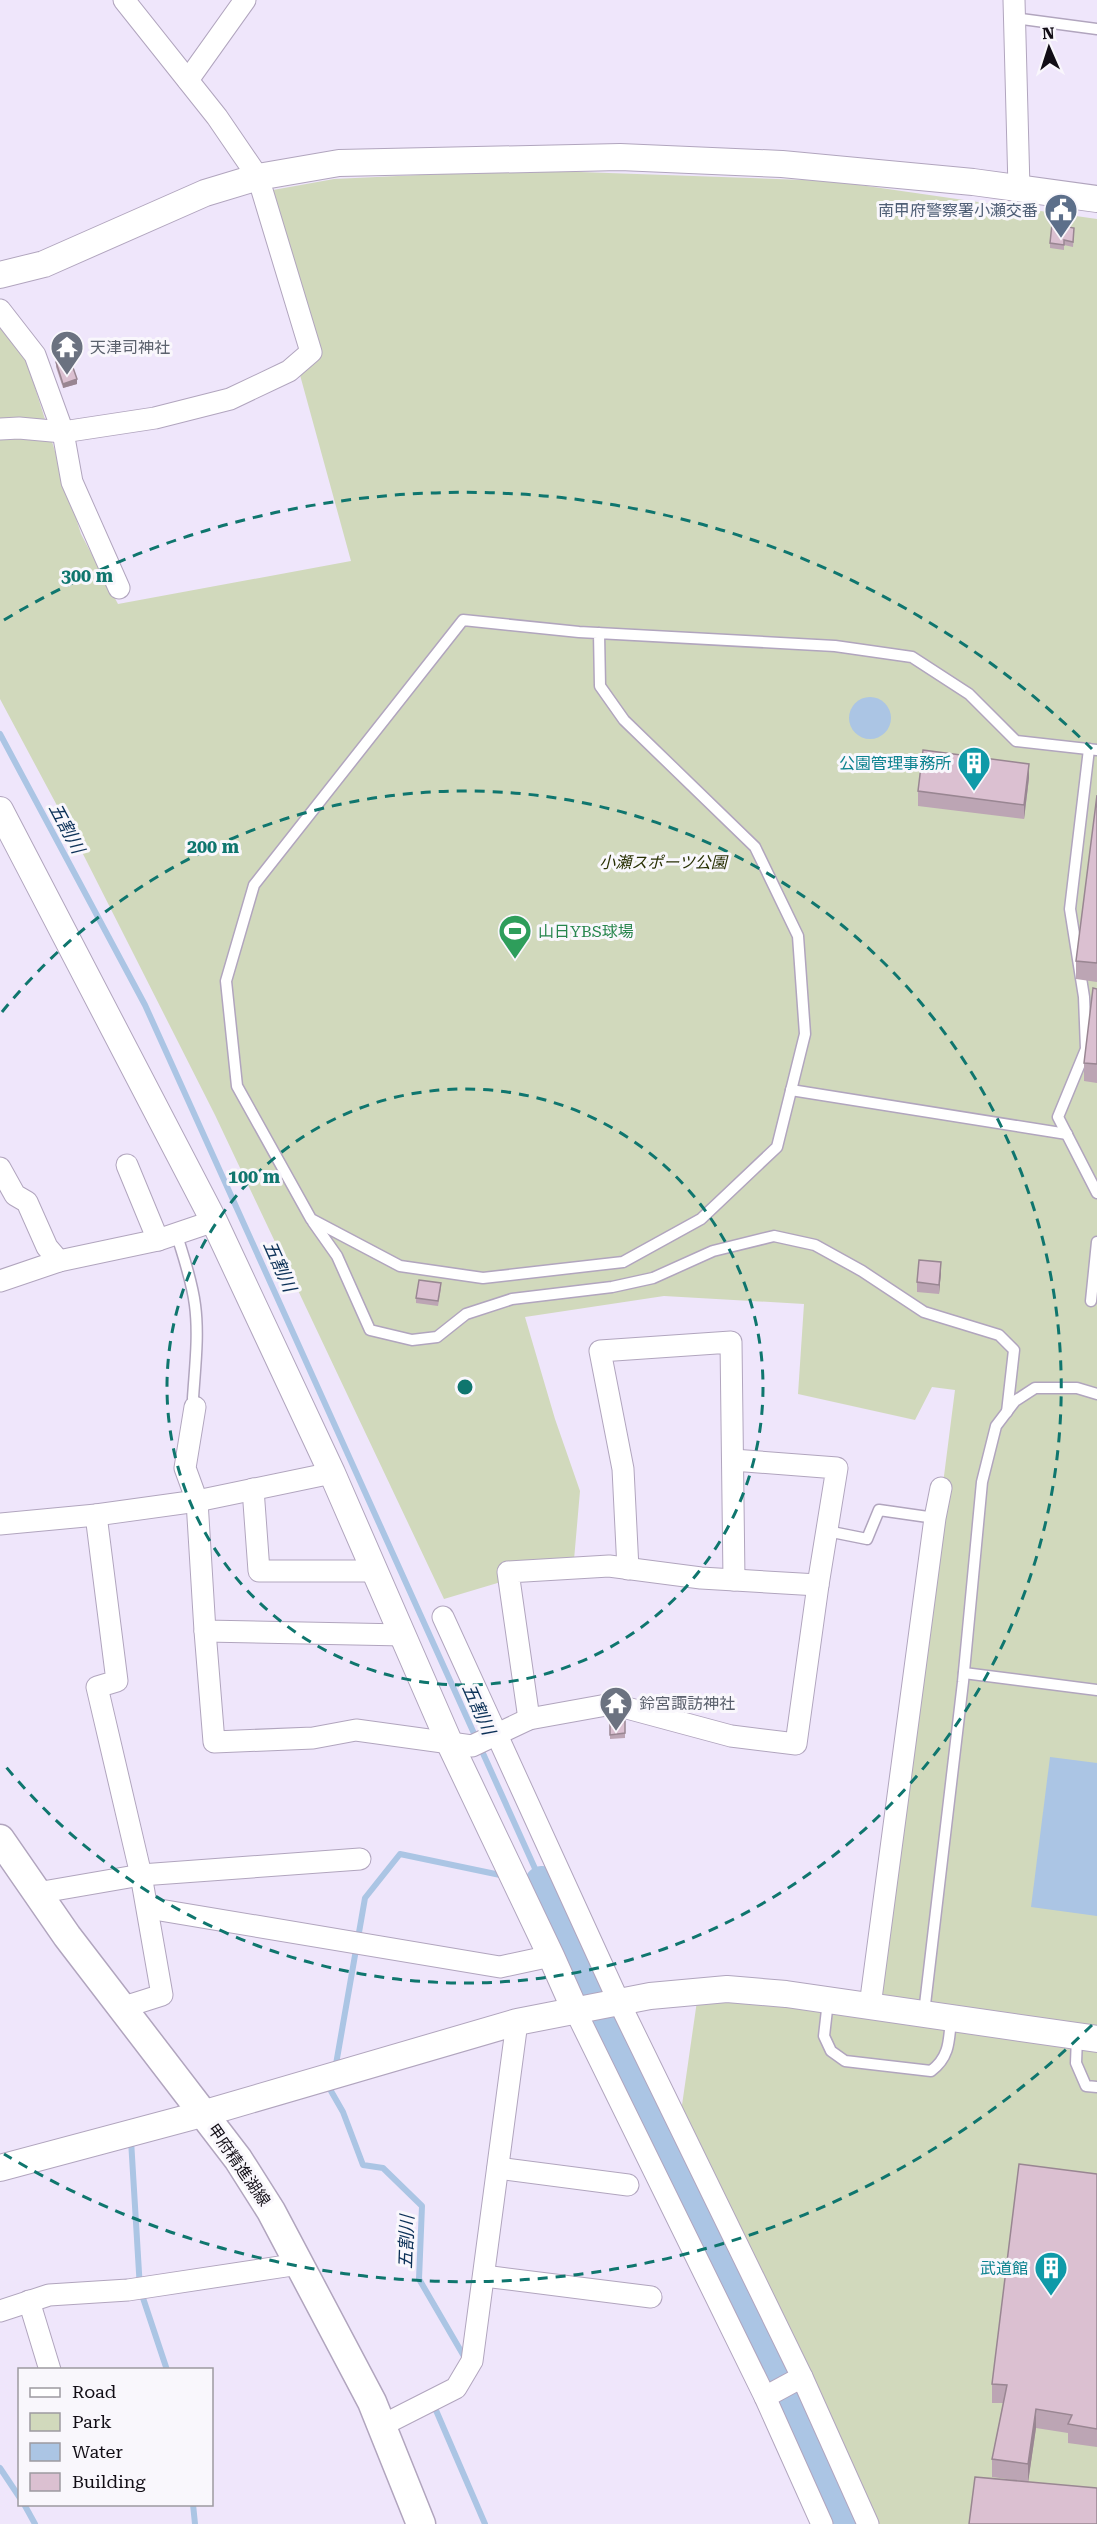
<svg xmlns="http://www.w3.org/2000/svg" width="1097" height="2524" font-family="'Roboto Serif','Noto Sans JP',serif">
<rect width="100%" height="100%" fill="#efe6fb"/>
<path fill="#d1d9bc" d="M524,170L832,181L1097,219V2524H872L679,2126L697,2001L733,2000L875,2015L955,1390L932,1387L915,1420L798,1394L804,1304L664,1296L525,1317L555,1419L580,1491L574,1560L444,1599L215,1115L84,856L0,699V322L27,362L81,534L118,604L351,561L300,375L321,356L273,190L334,179Z"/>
<g fill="#abc5e4">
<circle cx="870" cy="718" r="21"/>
<path d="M1050,1757L1097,1763V1916L1031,1907Z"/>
</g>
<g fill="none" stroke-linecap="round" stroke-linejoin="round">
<g stroke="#abc5e4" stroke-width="6">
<path d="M0,734L145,1005L542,1884L524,1880"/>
<path d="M335,2070L365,1898L400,1854L505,1876"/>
<path d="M332,2083L331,2091L343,2112L363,2165L383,2168L422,2206L419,2279L465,2358"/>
<path d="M131,2140L140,2289L167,2370"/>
<path d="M437,2405L435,2408L485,2524"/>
<path d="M0,2468L20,2498"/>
<path d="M24,2504L35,2524"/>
<path d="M193,2504L195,2524"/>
</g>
<path stroke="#abc5e4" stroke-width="36" d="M542,1884L844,2524"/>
<g stroke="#b1a5be" stroke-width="13">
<g id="service">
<path d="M1014,18L1097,29"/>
<path d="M599,633L600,686L624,720L755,847L798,936L805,1034L777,1147L701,1219L623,1262L483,1278L400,1266L311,1219L237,1086L226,981L254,885L463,620L579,632L835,646L912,657L969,694L1016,741L1097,750"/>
<path d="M1089,749L1070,909L1084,997L1086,1049L1058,1117L1097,1193"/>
<path d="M791,1090L1067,1134"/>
<path d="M313,1222L337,1256L370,1330L412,1340L437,1337L466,1314L512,1299L612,1287L653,1278L713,1251L774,1236L815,1245L862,1271L924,1312L999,1335L1014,1350L1007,1412"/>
<path d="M176,1232C183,1256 192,1280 195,1305C199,1335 195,1367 193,1398L195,1407"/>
<path d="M1091,1301L1097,1242"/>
<path d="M827,1531L867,1539L879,1510L935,1518"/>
<path d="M964,1673L1097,1690"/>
<path d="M828,2001L824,2036L831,2051L845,2061L931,2071C950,2057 949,2040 951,2018"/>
<path d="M924,2013L963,1682L982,1482L996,1426L1015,1401L1035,1388H1077L1097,1394"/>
<path d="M1077,2037L1076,2063L1086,2086L1097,2087"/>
</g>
</g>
<g stroke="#b1a5be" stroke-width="23">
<g id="minor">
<path d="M1014,0L1019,188"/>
<path d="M188,80L245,0"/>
<path d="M0,310L35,355L63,432L72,482L119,588"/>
<path d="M0,429L19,428L63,432L155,418L230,399L289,371L311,352L258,177L217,117L124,0"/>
<path d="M127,1165L158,1240"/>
<path d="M0,1168L15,1195L27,1202L47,1247L59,1261"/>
<path d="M0,1281L59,1261L158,1240L214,1221"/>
<path d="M195,1407L185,1468L197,1501L205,1631L404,1635"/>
<path d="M253,1489L259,1571H375"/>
<path d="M96,1515L117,1681L97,1687L141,1875L162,1995L121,2008"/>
<path d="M0,1524L96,1515L197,1501L332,1473"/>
<path d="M628,1569L623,1469L600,1351L731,1342L734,1580"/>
<path d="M443,1617L618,2000L802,2377L868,2524"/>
<path d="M205,1631L214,1742L313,1738L356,1730L472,1746L529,1719L612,1704L731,1736L796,1744L818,1585L837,1468L733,1460"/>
<path d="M529,1719L508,1572L609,1566L701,1578L818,1585"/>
<path d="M37,1893L141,1875L360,1859"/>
<path d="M148,1908L500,1967L551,1956"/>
<path d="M870,2006L935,1518L941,1488"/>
<path d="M575,2010L765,2397L822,2524"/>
<path d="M498,2168L628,2185"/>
<path d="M484,2276L651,2297"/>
<path d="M29,2301L50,2370"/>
<path d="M0,2311L49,2295L128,2290L299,2264"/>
<path d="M765,2397L802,2377"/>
<path d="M383,2425L456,2388L472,2361L517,2022"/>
</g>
</g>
<g stroke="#b1a5be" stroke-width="28">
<g id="tertiary">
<path d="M0,275L44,264L205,193L258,177L339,163L620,157L782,164L973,182L1097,199"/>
<path d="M0,810L214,1221L332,1473L450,1744L551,1956L575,2010"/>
<path d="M0,2168L202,2114L517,2022L650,1996L727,1989L786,1994L1097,2039"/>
</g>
</g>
<g stroke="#b1a5be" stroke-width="31">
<path id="secondary" d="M0,1839L67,1936L238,2159L271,2211L372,2402L421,2524"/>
</g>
<use href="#service" stroke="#fff" stroke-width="10"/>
<use href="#minor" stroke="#fff" stroke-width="21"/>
<use href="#tertiary" stroke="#fff" stroke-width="26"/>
<use href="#secondary" stroke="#fff" stroke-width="28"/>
</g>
<g fill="#bca5b4">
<path d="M1074,232L1073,247L1064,245V250L1050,248V243Z"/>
<path d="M56,362L77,384L63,388L56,367Z"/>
<path d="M1029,778L1024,819L918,806V791Z"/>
<path d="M1097,795V982L1076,979V961Z"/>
<path d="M1097,989V1083L1084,1081V1063Z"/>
<path d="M941,1272L939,1294L917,1292V1282Z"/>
<path d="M441,1288L438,1306L416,1303V1298Z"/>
<path d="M625,1721V1738L610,1739V1722Z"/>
<path d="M1097,2174V2447L1068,2443V2433L1036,2428L1028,2482L992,2477V2459L1003,2403H992V2384Z"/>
</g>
<g fill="#998692">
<path d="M77,379V384L63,388V384Z"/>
<path d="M1029,764V778L1024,819V805Z"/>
<path d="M941,1262V1272L939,1294V1285Z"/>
<path d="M1036,2409V2428L1028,2483V2464Z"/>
</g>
<g fill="#dbc0d1" stroke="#998692" stroke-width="1.5">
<path d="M1052,224L1074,228L1073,242L1064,240V245L1050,243Z"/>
<path d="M70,359L77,379L63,384L56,362Z"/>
<path d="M923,750L1029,764L1024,805L918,791Z"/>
<path d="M1097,795V963L1076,961Z"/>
<path d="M1093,988L1097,989V1064L1084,1063Z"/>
<path d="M919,1260L941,1262L939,1285L917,1282Z"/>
<path d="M419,1280L441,1283L438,1301L416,1298Z"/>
<path d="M625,1721V1733L610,1735V1722Z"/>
<path d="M1019,2164L1097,2174V2429L1068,2424L1072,2415L1036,2409L1028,2464L992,2459L1007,2385L992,2384Z"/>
<path d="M975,2477L1097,2488V2524H969Z"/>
</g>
<g fill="none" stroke="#0f766e" stroke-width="3" stroke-dasharray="10 8">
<circle cx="465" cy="1387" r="298"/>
<path d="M2 1012A596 596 0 1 1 2 1762"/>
<path d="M1092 2025A895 895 0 0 1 4 2154M4 620A895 895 0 0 1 1092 749"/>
</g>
<defs>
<g id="civic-pin" transform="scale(1.725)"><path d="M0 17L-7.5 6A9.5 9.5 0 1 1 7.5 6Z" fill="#5c6f8a" stroke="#f9f7fc"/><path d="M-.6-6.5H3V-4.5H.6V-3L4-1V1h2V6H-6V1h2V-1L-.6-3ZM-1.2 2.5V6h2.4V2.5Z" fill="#fff"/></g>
<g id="temple-pin" transform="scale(1.725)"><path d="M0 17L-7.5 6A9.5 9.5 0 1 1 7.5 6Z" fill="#6b7280" stroke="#f9f7fc"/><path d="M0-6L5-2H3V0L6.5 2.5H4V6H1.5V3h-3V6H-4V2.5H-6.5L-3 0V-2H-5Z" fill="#fff"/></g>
<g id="building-pin" transform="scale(1.725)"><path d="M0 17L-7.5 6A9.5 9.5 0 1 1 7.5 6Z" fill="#0f9aa8" stroke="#f9f7fc"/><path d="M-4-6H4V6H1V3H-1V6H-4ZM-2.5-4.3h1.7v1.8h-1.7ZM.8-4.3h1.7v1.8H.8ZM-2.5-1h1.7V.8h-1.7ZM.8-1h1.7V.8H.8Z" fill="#fff"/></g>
<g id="stadium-pin" transform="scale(1.725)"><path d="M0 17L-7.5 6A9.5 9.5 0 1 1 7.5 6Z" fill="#2e9e5b" stroke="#f9f7fc"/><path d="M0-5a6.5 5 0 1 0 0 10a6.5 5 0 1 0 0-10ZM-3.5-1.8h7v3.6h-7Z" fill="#fff"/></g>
</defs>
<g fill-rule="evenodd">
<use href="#civic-pin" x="1061" y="210"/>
<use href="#temple-pin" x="67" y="347"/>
<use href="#building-pin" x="974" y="763"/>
<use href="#stadium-pin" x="515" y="931"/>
<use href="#temple-pin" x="616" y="1703"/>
<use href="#building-pin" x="1051" y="2268"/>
</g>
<g text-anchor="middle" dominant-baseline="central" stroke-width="6" stroke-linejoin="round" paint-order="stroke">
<g font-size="16" fill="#4e5e75" stroke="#f9f7fc" text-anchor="end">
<text x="1038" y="210">南甲府警察署小瀬交番</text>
</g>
<g font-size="16" fill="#5b616d" stroke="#f9f7fc" text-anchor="start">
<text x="90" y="347">天津司神社</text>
<text x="639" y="1703">鈴宮諏訪神社</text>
</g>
<g font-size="16" fill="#0d838f" stroke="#f9f7fc" text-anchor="end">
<text x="951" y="763">公園管理事務所</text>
<text x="1028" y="2268">武道館</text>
</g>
<g font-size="16" font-style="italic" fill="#293104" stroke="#f9f7fc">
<text x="663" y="862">小瀬スポーツ公園</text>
</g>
<g font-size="16" fill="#27864d" stroke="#f9f7fc" text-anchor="start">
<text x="538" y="931">山日YBS球場</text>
</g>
<g font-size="16" fill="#120e16" stroke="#f9f7fc">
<text transform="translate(239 2165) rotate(55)">甲府精進湖線</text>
</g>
<g font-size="18" font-style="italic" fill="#0c3158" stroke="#f9f7fc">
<text transform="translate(67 828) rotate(62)">五割川</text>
<text transform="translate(280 1266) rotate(66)">五割川</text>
<text transform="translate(479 1709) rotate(66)">五割川</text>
<text transform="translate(406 2242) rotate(-88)">五割川</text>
</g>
</g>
<circle cx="465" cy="1387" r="9" fill="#0f766e" stroke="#f9f7fc" stroke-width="3"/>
<g font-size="18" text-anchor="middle" font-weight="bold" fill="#0f766e" stroke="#f9f7fc" stroke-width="6" stroke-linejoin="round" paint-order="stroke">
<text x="87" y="582">300 m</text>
<text x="213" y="853">200 m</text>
<text x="254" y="1183">100 m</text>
</g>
<rect x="18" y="2368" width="195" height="138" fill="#f9f7fc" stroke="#9d9aa0" stroke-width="1.5"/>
<rect x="30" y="2388" width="30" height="9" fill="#ffffff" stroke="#9d9aa0" stroke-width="1.5"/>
<text x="72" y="2398" font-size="18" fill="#120e16">Road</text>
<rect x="30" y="2413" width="30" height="18" fill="#d1d9bc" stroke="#9d9aa0" stroke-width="1.5"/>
<text x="72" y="2428" font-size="18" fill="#120e16">Park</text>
<rect x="30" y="2443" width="30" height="18" fill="#abc5e4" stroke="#9d9aa0" stroke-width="1.5"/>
<text x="72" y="2458" font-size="18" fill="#120e16">Water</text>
<rect x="30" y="2473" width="30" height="18" fill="#dbc0d1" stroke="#9d9aa0" stroke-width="1.5"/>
<text x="72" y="2488" font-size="18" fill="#120e16">Building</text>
<g transform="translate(1049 48) rotate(357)" stroke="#f9f7fc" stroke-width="4.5" paint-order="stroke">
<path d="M0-4.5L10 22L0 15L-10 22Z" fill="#120e16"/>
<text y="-9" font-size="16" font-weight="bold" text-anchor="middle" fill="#120e16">N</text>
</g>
</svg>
